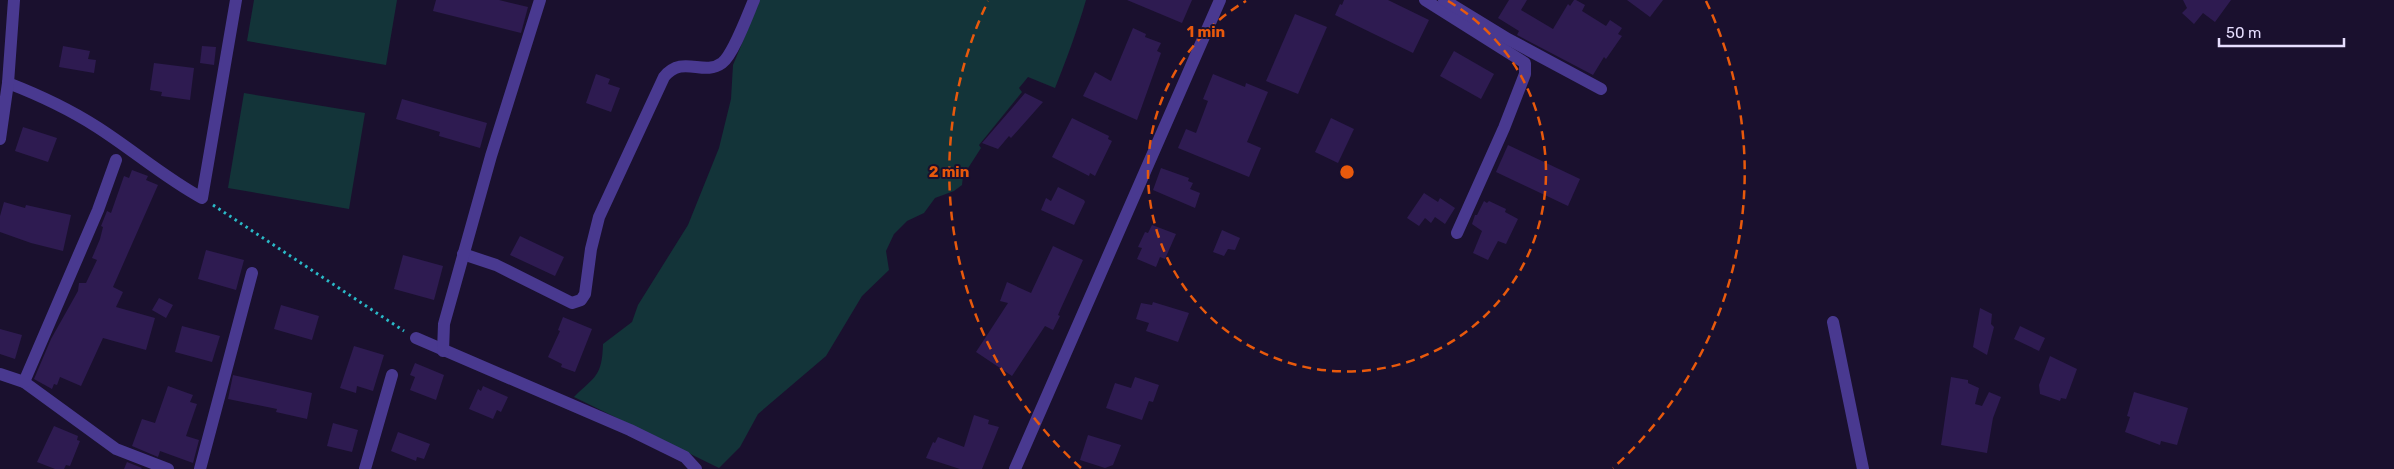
<svg xmlns="http://www.w3.org/2000/svg" width="2394" height="469" font-family="Rubik,sans-serif">
<rect width="100%" height="100%" fill="#1a102e"/>
<g fill="#133439">
<path d="M254,0H397L386,65L247,41Z"/>
<path d="M760,0H1086C1077,31 1067,58 1055,88L1028,77L1019,88L1022,92L979,145L981,148L963,176L962,185L954,191L935,198L924,213L907,221L894,234L886,251L889,270L862,296L826,356L758,414L740,447L719,468L574,397C595,376 602,377 603,344L632,322L638,305L688,225L719,148L731,99L733,65Z"/>
<path d="M244,93L365,113L349,209L228,188Z"/>
</g>
<g fill="#2e1b51">
<path d="M436,0H499L528,7L521,33L433,11Z"/>
<path d="M1127,0H1192L1182,23Z"/>
<path d="M1344,0H1388L1429,20L1413,53L1335,15L1340,4L1342,5Z"/>
<path d="M1509,0H1527L1521,10L1553,29L1568,4L1570,6L1574,0H1576L1585,5L1582,11L1606,26L1610,20L1622,28L1618,34L1622,36L1606,59L1604,57L1593,75L1517,35L1519,31L1498,18Z"/>
<path d="M1627,0H1663L1650,17Z"/>
<path d="M2183,0H2231L2215,22L2203,13L2194,24L2182,13L2187,8Z"/>
<path d="M1295,14L1327,27L1298,94L1266,81Z"/>
<path d="M1133,28L1146,34L1145,37L1161,43L1157,51L1161,53L1137,120L1083,96L1095,72L1111,81Z"/>
<path d="M63,46L90,51L88,59L96,60L94,73L59,67Z"/>
<path d="M202,46L216,47L214,65L200,63Z"/>
<path d="M1454,51L1494,74L1481,99L1440,76Z"/>
<path d="M154,63L194,68L190,100L161,96L162,92L150,90Z"/>
<path d="M596,74L610,79L608,84L620,88L611,112L586,103Z"/>
<path d="M1213,74L1245,87L1246,83L1268,92L1247,142L1261,148L1249,177L1178,148L1186,129L1196,133L1208,101L1203,99Z"/>
<path d="M1025,93L1043,102L1011,138L1009,136L998,149L982,143Z"/>
<path d="M402,99L487,123L480,148L439,136L440,132L396,119Z"/>
<path d="M1072,118L1109,136L1108,139L1112,141L1095,176L1090,173L1089,176L1052,157Z"/>
<path d="M1331,118L1354,129L1338,163L1315,152Z"/>
<path d="M23,127L57,138L48,162L15,151Z"/>
<path d="M1508,145L1580,179L1568,206L1496,172Z"/>
<path d="M1161,168L1189,178L1188,181L1193,183L1190,189L1200,193L1195,208L1153,190Z"/>
<path d="M132,170L148,176L146,180L158,185L113,287L123,292L116,307L155,318L146,350L103,338L81,386L60,377L57,385L54,384L52,389L34,379L51,339L78,291L79,283H86L97,260L92,258L100,239L103,227L101,226L107,211L111,213L124,176L129,178Z"/>
<path d="M1058,187L1084,200L1085,202L1074,225L1041,210L1046,198L1051,201Z"/>
<path d="M1424,193L1438,202L1440,198L1455,208L1445,224L1435,217L1431,223L1425,218L1419,226L1407,218Z"/>
<path d="M1484,201L1487,203L1489,201L1506,209L1505,212L1518,219L1506,244L1498,241L1488,260L1473,253L1482,231L1472,224L1475,215H1477Z"/>
<path d="M4,202L25,208L26,205L71,215L63,251L31,243L0,232V216Z"/>
<path d="M1152,225L1176,234L1165,259L1160,257L1156,267L1137,259L1142,248L1138,247L1145,232L1148,233Z"/>
<path d="M1222,230L1240,238L1235,250L1228,249L1224,256L1213,252Z"/>
<path d="M520,236L564,257L555,276L510,255Z"/>
<path d="M1053,246L1083,260L1061,308L1058,315L1060,316L1053,330L1045,326L1012,376L976,352L1008,303L1000,301L1007,282L1031,293Z"/>
<path d="M206,250L244,260L236,290L198,279Z"/>
<path d="M403,255L443,266L434,300L394,289Z"/>
<path d="M159,298L173,305L166,318L152,310Z"/>
<path d="M1153,302L1189,313L1178,342L1146,331L1149,323L1136,319L1141,303L1152,305Z"/>
<path d="M281,305L319,316L312,340L274,329Z"/>
<path d="M1980,308L1992,314L1991,324L1994,327L1987,355L1973,347Z"/>
<path d="M563,317L592,329L575,372L561,367L562,364L548,357L560,331L558,330Z"/>
<path d="M182,326L220,336L212,362L175,352Z"/>
<path d="M2020,326L2045,338L2039,351L2014,339Z"/>
<path d="M0,329L22,335L15,359L0,354Z"/>
<path d="M354,346L384,355L373,391L357,386L356,393L340,388Z"/>
<path d="M2050,356L2077,369L2066,399L2061,398L2060,401L2040,394L2039,385Z"/>
<path d="M415,363L444,375L436,400L410,390L415,377L410,375Z"/>
<path d="M233,375L312,393L307,419L276,412L277,409L228,399Z"/>
<path d="M1135,377L1159,385L1153,402L1149,401L1142,420L1106,408L1115,383L1131,388Z"/>
<path d="M1951,377L1968,380V383L1979,388L1975,404L1982,406L1989,392L2001,397L1993,418L1987,453L1941,445Z"/>
<path d="M168,386L193,395L190,402L197,404L186,436L199,440L193,463L160,451L158,457L132,446L142,419L155,423Z"/>
<path d="M483,386L508,397L501,412L497,410L493,419L469,409L478,389L481,391Z"/>
<path d="M2134,392L2188,408L2177,445L2161,441L2160,445L2125,432L2130,417L2127,416Z"/>
<path d="M974,415L989,420L988,424L999,427L982,469H960L926,458L933,442L935,443L938,437L964,447Z"/>
<path d="M333,423L358,430L352,452L327,446Z"/>
<path d="M54,426L78,436L77,440L80,441L70,466L66,465L64,469H55L37,462Z"/>
<path d="M398,432L430,444L424,459L417,457L416,461L391,451Z"/>
<path d="M1088,435L1121,445L1113,465L1105,468L1080,460Z"/>
<path d="M127,462L142,468L141,469H124Z"/>
</g>
<g fill="none" stroke-linecap="round" stroke-linejoin="round">
<path stroke="#2ab9c7" stroke-width="3" stroke-dasharray="2.5 4" stroke-linecap="butt" d="M213,205L404,331"/>
<g stroke="#493990" stroke-width="12">
<path d="M1425,0L1525,63V74L1504,128L1457,233"/>
<path d="M1444,0L1508,39L1601,89"/>
<path d="M8,83C39,95 69,109 97,127C133,150 165,178 202,198L236,0"/>
<path d="M0,139L8,83L14,0"/>
<path d="M463,254L496,265L572,303L581,300L585,294L591,249L599,217L664,77C683,54 703,77 722,63C733,55 748,14 754,0"/>
<path d="M1833,322L1863,469"/>
<path d="M416,338L630,430L685,457L696,469"/>
<path d="M443,351L444,324L491,156L540,0"/>
<path d="M0,374L24,382L116,449L168,469"/>
<path d="M24,382L98,210L116,160"/>
<path d="M200,469L252,273"/>
<path d="M365,469L392,375"/>
<path d="M1015,469L1220,0"/>
</g>
</g>
<g fill="none" stroke="#e8590c" stroke-width="2.5" stroke-dasharray="9 6">
<path d="M1448 1A199 199 0 1 1 1246 1"/>
<path d="M1081 468A398 398 0 0 1 988 1M1706 1A398 398 0 0 1 1613 468"/>
</g>
<circle cx="1347" cy="172" r="8" fill="#e8590c" stroke="#1a102e" stroke-width="2.5"/>
<g font-size="15" text-anchor="middle" font-weight="bold" fill="#e8590c" stroke="#1a102e" stroke-width="4" stroke-linejoin="round" paint-order="stroke">
<text x="1206" y="37">1 min</text>
<text x="949" y="177">2 min</text>
</g>
<path d="M2219 38v8h125v-8" fill="none" stroke="#e7deff" stroke-width="2.5"/>
<text x="2226" y="38" font-size="15" fill="#e7deff" stroke="#1a102e" stroke-width="4" paint-order="stroke">50 m</text>
</svg>
